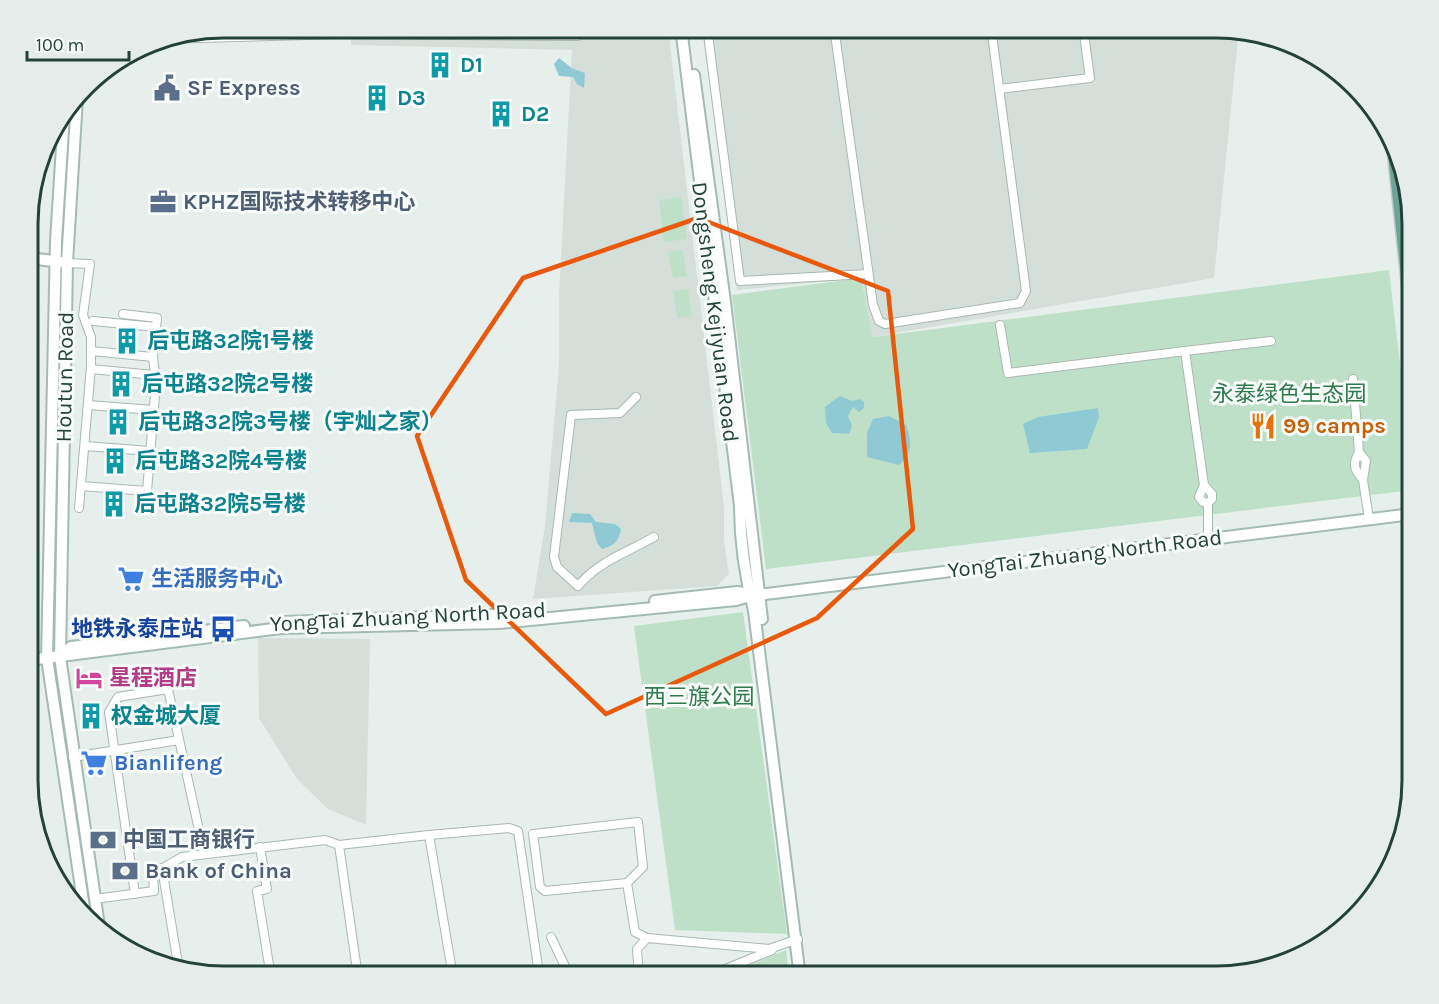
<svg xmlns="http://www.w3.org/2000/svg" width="1439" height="1004" font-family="Karla,'Noto Sans SC',sans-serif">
<rect width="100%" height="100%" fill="#e6efeb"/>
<g fill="#d4dfda">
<path d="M350,27H668L724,507V541L729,574L717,586L533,599L545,526L559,366V295L572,50L351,45Z"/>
<path d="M702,27L1239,29L1214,278L873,337L861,278L737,290Z"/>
<path d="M258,638L370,639L366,825L328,809L297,779L259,718Z"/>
</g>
<g fill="#bfe0c8">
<path d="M681,197L687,239L664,242L659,200Z"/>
<path d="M683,250L687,276L673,278L668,252Z"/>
<path d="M1389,270L1412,465V490L766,569L732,295L861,278L873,337Z"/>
<path d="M688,289L692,316L677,318L673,291Z"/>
<path d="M743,612L787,934L675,930L634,626Z"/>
<path d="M786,950L789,977H721Z"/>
</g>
<g fill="#8ec9d4">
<path d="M559,58L573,69L585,73L584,88L577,84L573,77L559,76L554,64Z"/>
<path d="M840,396L852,401L860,399L864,402V408L859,412L853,407L848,416L852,426L849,434L832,433L826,423L825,407Z"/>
<path d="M1098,408L1099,417L1087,449L1030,453L1023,424L1038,417Z"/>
<path d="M889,416L906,425C912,443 913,452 899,465L867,457V433L873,419Z"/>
<path d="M572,513L590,514L596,522L615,524L621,529C619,541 614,546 602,549L597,543L592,523L569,522Z"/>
</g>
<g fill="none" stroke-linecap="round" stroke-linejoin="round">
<g stroke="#a8b8b2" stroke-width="10">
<g id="street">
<path d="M707,27L740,281L868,274"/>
<path d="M834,27L873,305L879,321L885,324L1020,303L1026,291L991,27"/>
<path d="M163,39L342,34L578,36"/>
<path d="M999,89L1090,78L1083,27"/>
<path d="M67,263L90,264L83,315L91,337V366L79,508"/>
<path d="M123,314L157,318L153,357"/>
<path d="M93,321L156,327"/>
<path d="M1000,325L1008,373L1185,351"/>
<path d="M91,369L154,375"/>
<path d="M1353,379L1359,452"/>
<path d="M636,397L620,413L571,415L554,557L557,567L578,586C599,561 626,553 654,537"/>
<path d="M88,405L153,410"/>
<path d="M85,446L150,451"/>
<path d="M1363,480C1354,469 1352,465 1359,452L1366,461L1363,480L1369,519"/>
<path d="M1204,485L1185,351L1271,341"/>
<path d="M1204,485L1212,494V499L1208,503L1203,502L1199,497Z"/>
<path d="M81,486L147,491L156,383L153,357L91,351"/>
<path d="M1208,503V538"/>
<path d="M73,757L179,740"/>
<path d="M429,835L509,828L518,831L538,967"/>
<path d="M339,845L429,835L453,977"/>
<path d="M260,847L267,889L257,891L271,977"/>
<path d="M162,868L179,970"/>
<path d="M627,883L643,867L638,822L533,834L540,887L545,891L627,883L635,932L647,938"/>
<path d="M135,894L109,712L118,697L168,689L204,853"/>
<path d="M95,899L154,891L153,874L182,857L325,840L339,845L358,977"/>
<path d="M551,937L570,977"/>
<path d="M639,977L637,949L647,938L769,949L798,939"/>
<path d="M706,977L772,950"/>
</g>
</g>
<g stroke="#a4bbb3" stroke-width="14">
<g id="secondary">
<path d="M681,27L740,506C740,543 745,576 754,611L800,977"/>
<path d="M694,75L725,302L762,619"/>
<path d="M77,98L67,263L60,657L100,933"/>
<path d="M64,115L56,241L47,658L85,915"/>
<path d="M29,258L61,262"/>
<path d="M655,601L737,592L753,594"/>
<path d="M284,622L517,614"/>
<path d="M60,657L71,647L244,626"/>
<path d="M29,660L281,628L499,623L736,600L750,596L1412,514"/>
<path d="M1191,977L1248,970"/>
</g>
</g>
<g stroke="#c2cac8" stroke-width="15">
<path id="primary" d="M1394,154L1412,322"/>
</g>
<use href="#street" stroke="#fff" stroke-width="8"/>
<use href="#secondary" stroke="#fff" stroke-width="10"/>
<use href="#primary" stroke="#6aa596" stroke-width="12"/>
</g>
<path fill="none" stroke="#e8590c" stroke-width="4.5" stroke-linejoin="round" d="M698,218L888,291L913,529L817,618L606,714L466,580L417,436L523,278Z"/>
<defs>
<g id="building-bare" transform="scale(2.07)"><path d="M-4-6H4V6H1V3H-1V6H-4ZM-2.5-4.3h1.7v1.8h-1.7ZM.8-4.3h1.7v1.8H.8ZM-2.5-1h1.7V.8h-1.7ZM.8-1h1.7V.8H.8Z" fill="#0f9aa8" stroke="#f7fbf9" stroke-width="2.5" paint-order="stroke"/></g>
<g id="civic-bare" transform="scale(2.07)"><path d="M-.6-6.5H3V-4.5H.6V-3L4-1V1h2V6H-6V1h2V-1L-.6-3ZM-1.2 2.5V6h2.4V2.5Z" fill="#5c6f8a" stroke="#f7fbf9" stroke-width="2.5" paint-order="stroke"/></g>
<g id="office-bare" transform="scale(2.07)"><path d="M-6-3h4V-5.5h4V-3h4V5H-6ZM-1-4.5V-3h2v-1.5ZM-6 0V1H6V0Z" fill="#5c6f8a" stroke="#f7fbf9" stroke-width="2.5" paint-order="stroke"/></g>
<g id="restaurant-bare" transform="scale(2.07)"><path d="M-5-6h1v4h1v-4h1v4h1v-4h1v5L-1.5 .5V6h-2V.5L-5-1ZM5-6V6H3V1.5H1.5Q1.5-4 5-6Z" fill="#e8710a" stroke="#f7fbf9" stroke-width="2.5" paint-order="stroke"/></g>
<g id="supermarket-bare" transform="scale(2.07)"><path d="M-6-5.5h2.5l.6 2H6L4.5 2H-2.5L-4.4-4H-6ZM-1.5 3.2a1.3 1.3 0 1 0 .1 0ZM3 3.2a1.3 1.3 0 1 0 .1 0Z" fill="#3f7fe0" stroke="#f7fbf9" stroke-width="2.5" paint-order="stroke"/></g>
<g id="bus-bare" transform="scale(2.07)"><path d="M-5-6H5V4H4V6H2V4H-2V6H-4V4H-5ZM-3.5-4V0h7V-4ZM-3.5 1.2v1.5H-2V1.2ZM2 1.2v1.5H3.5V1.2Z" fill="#1a4fb4" stroke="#f7fbf9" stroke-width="2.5" paint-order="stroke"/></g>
<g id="hotel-bare" transform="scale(2.07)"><path d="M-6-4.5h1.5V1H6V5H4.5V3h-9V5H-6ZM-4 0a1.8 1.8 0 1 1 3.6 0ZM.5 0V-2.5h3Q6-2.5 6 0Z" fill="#d1479c" stroke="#f7fbf9" stroke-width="2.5" paint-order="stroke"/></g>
<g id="bank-bare" transform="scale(2.07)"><path d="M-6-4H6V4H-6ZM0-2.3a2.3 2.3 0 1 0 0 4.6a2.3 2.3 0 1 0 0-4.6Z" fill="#5c6f8a" stroke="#f7fbf9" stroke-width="2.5" paint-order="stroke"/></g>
</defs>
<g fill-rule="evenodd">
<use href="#building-bare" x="440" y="65"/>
<use href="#civic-bare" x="167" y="88"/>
<use href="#building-bare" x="377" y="98"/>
<use href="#building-bare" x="501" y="114"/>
<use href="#office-bare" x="163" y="202"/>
<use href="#building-bare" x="127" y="341"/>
<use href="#building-bare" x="121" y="384"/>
<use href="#building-bare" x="118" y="422"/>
<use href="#restaurant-bare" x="1263" y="426"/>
<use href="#building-bare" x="115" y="461"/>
<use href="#building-bare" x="114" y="504"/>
<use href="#supermarket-bare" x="131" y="579"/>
<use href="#bus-bare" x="223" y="629"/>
<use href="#hotel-bare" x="89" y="678"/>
<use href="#building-bare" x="91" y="716"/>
<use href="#supermarket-bare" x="94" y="763"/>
<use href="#bank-bare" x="103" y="840"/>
<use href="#bank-bare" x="125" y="871"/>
</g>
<g text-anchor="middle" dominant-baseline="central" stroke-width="6" stroke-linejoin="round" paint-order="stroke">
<g font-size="22" font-weight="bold" fill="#0d838f" stroke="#f7fbf9" text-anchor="start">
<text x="460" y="65">D1</text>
<text x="397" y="98">D3</text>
<text x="521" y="114">D2</text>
<text x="147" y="341">后屯路32院1号楼</text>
<text x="141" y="384">后屯路32院2号楼</text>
<text x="138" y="422">后屯路32院3号楼（宇灿之家）</text>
<text x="135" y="461">后屯路32院4号楼</text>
<text x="134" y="504">后屯路32院5号楼</text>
<text x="111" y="716">权金城大厦</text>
</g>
<g font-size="22" font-weight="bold" fill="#4e5e75" stroke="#f7fbf9" text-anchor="start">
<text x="187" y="88">SF Express</text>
<text x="183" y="202">KPHZ国际技术转移中心</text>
<text x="123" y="840">中国工商银行</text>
<text x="145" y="871">Bank of China</text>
</g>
<g font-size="22" fill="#24423a" stroke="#f7fbf9">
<text transform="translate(715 312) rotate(83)">Dongsheng Kejiyuan Road</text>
<text transform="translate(65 377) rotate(-89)">Houtun Road</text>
<text transform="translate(1085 554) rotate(-7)">YongTai Zhuang North Road</text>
<text transform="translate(408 617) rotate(-3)">YongTai Zhuang North Road</text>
</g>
<g font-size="22" fill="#2d7a4b" stroke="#f7fbf9">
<text x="1289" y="394">永泰绿色生态园</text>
<text x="699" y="697">西三旗公园</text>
</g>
<g font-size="22" font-weight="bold" fill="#c56008" stroke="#f7fbf9" text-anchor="start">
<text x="1283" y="426">99 camps</text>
</g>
<g font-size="22" font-weight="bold" fill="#366cbe" stroke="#f7fbf9" text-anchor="start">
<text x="151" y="579">生活服务中心</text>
<text x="114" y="763">Bianlifeng</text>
</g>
<g font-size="22" font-weight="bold" fill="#164399" stroke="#f7fbf9" text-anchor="end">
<text x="203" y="629">地铁永泰庄站</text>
</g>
<g font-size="22" font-weight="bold" fill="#b23c85" stroke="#f7fbf9" text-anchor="start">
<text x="109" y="678">星程酒店</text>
</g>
</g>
<path d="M0 0H1439V1004H0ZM224 38H1216A186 186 0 0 1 1402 224V780A186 186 0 0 1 1216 966H224A186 186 0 0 1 38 780V224A186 186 0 0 1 224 38Z" fill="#e6ecea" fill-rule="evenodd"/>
<path fill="none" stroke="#24423a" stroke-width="3" d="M224 38H1216A186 186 0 0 1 1402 224V780A186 186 0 0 1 1216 966H224A186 186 0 0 1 38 780V224A186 186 0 0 1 224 38Z"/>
<path d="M27 51v9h102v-9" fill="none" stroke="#24423a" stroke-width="3"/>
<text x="36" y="51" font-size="18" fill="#24423a" stroke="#f7fbf9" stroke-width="4.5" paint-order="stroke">100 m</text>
</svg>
